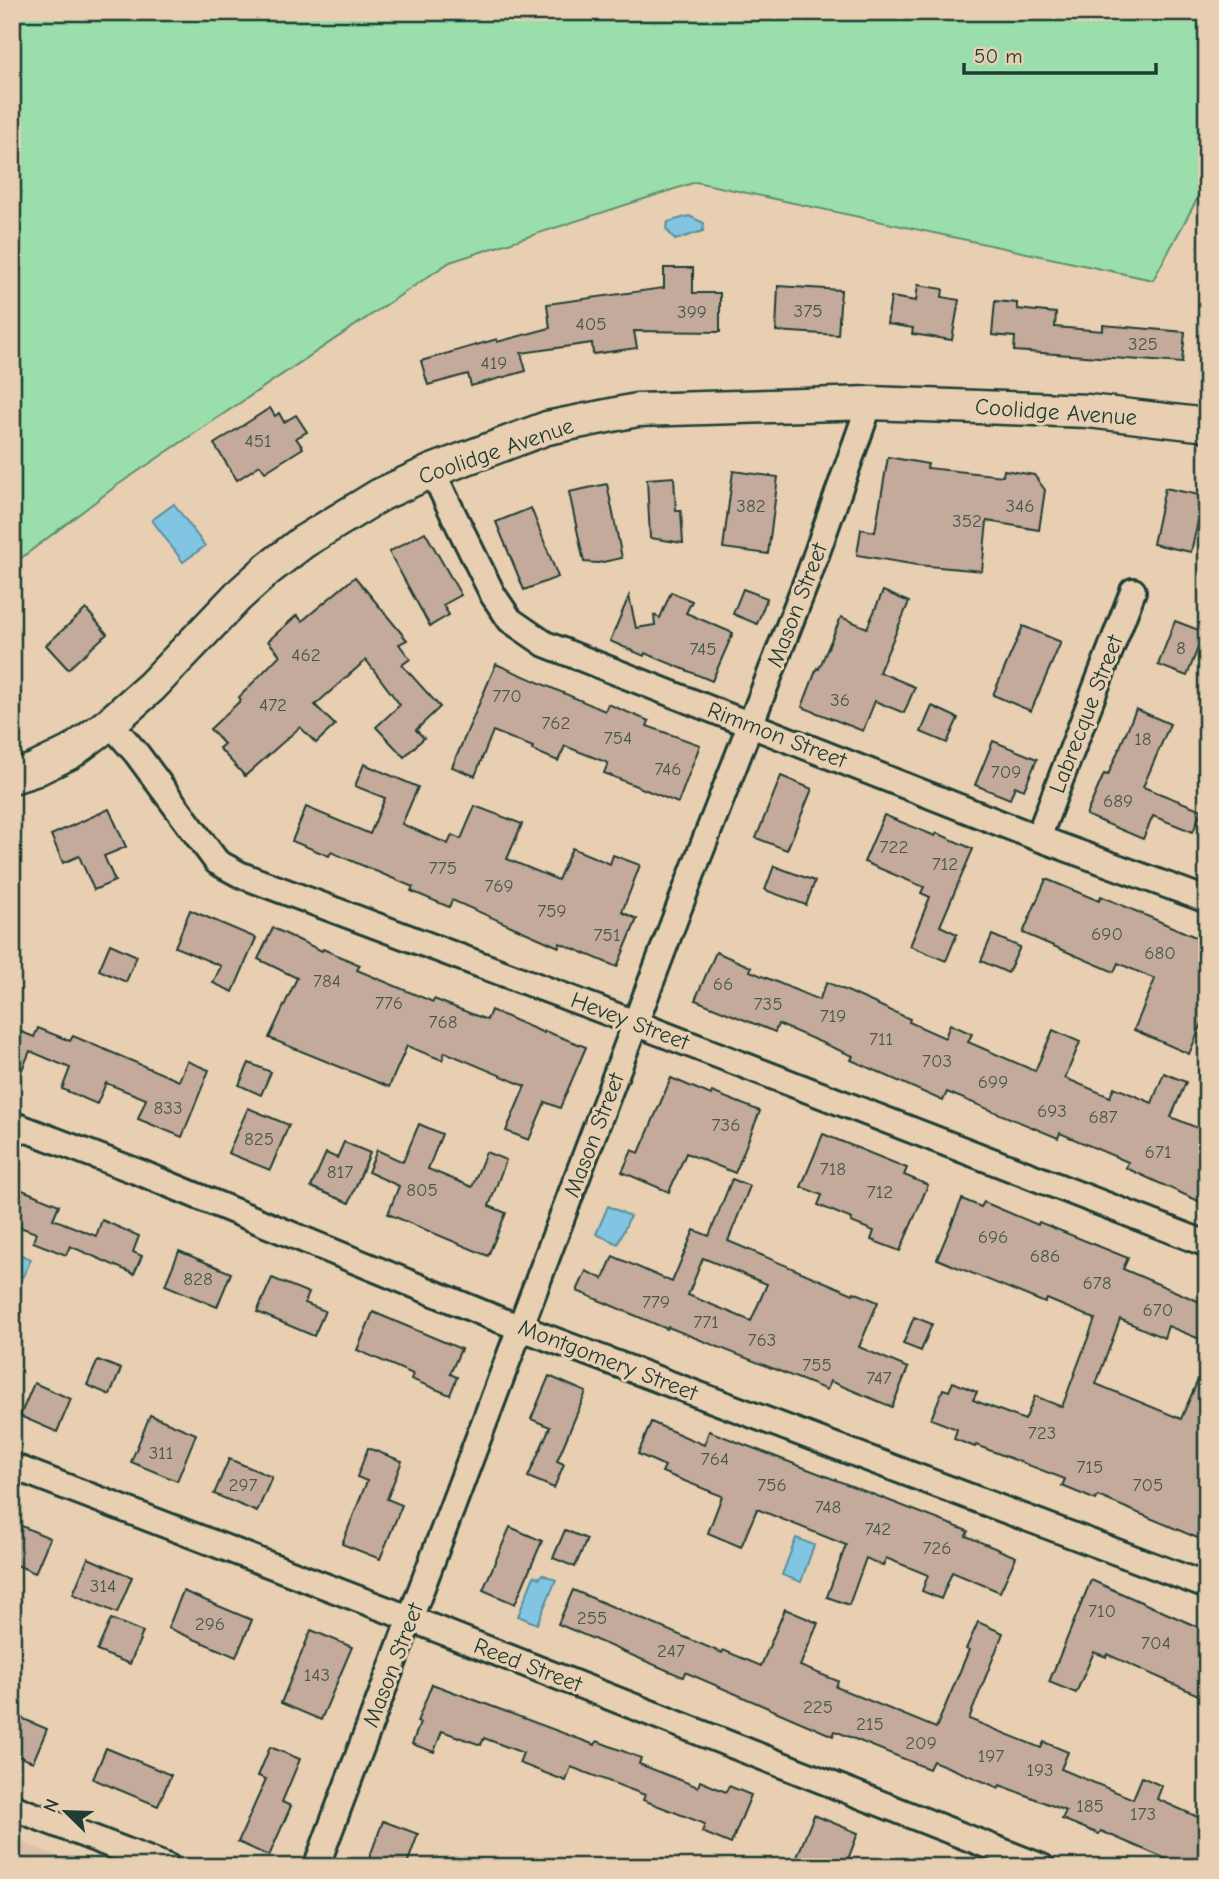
<svg xmlns="http://www.w3.org/2000/svg" width="1219" height="1879" font-family="'Comic Neue',sans-serif">
<rect width="100%" height="100%" fill="#e9cfb1"/>
<filter id="ink" filterUnits="userSpaceOnUse"><feTurbulence type="fractalNoise" baseFrequency=".0143" numOctaves="2"/><feDisplacementMap in="SourceGraphic" scale="14" xChannelSelector="R" yChannelSelector="G"/><feConvolveMatrix kernelMatrix="1 2 1 2 8 2 1 2 1" color-interpolation-filters="sRGB"/></filter>
<g filter="url(#ink)">
<path fill="#dac1a8" d="M12,1838L85,1867H12Z"/>
<path fill="#9adfab" stroke="#5c8e70" stroke-width="2" d="M12,12H1207V181L1153,280L696,182L450,262L116,486L12,565Z"/>
<g fill="#81c5e2" stroke="#5a8f9c" stroke-width="2">
<path d="M689,216L704,223L703,231L675,240L666,229L668,222Z"/>
<path d="M174,504L205,546L183,562L152,520Z"/>
<path d="M608,1206L630,1216L618,1244L596,1234Z"/>
<path d="M12,1251L31,1259L23,1277L12,1273Z"/>
<path d="M796,1538L814,1545L801,1582L782,1575Z"/>
<path d="M542,1574L556,1580L537,1624L518,1616L534,1576L540,1578Z"/>
</g>
<g fill="#c4aa9a" stroke="#1f3d34" stroke-width="2" fill-rule="evenodd">
<path d="M664,268H693V293H720V332L634,331L637,348L593,354L592,343L521,353L526,371L471,386L468,374L428,385L421,361L497,339V342L550,328L547,304L664,288Z"/>
<path d="M918,285L943,289L942,297L959,300L952,340L912,334L913,328L887,324L891,297L916,301Z"/>
<path d="M778,286L841,290L838,335L776,331Z"/>
<path d="M995,301L1017,303V309L1056,313L1055,327L1103,331V325L1185,332L1182,363L1014,351L1015,337L992,335Z"/>
<path d="M270,408L275,416L279,413L284,422L296,415L307,432L296,438L303,448L265,472L260,465L237,480L214,444Z"/>
<path d="M888,457L928,464L927,468L1003,476L1004,470L1034,475L1045,490L1039,530L987,521L982,571L917,565L857,555L861,529L875,532Z"/>
<path d="M733,471L778,477L768,554L723,548Z"/>
<path d="M674,477L676,511H681L683,543L650,538L647,479Z"/>
<path d="M607,484L622,558L598,563L584,562L569,492Z"/>
<path d="M1165,488L1204,496L1191,552L1153,544Z"/>
<path d="M531,508L558,577L524,590L496,522Z"/>
<path d="M425,532L461,595L443,605L449,615L430,626L389,552Z"/>
<path d="M355,577L407,640L399,644L410,659L402,665L440,707L416,730L424,738L404,757L376,727L400,705L366,660L315,705L335,725L316,743L300,727L245,776L219,748L224,744L210,729L241,700L239,697L280,655L268,641L297,615L302,621Z"/>
<path d="M743,589L767,598L757,624L733,614Z"/>
<path d="M883,591L909,602L879,672L915,687L904,713L875,701L863,731L802,707L817,668L819,669L841,617L867,628Z"/>
<path d="M671,592L692,601L686,613L733,633L712,681L645,653L644,656L610,641L629,596L636,628L655,625L654,615L660,618Z"/>
<path d="M86,609L107,634L68,669L46,645Z"/>
<path d="M1175,621L1204,632L1187,676L1158,665Z"/>
<path d="M1023,626L1061,642L1031,711L993,695Z"/>
<path d="M496,664L605,711L608,704L649,721L647,726L700,745L678,803L604,773L608,763L565,746L558,761L532,750L533,747L493,731L475,776L452,767Z"/>
<path d="M932,706L958,718L947,743L921,732Z"/>
<path d="M1136,709L1170,724L1143,787L1202,810L1193,832L1153,816L1143,839L1086,815L1104,774L1108,775Z"/>
<path d="M993,741L1037,759L1024,790L1015,786L1010,799L975,785Z"/>
<path d="M364,764L418,787L402,824L448,844L452,835L461,839L475,806L522,824L507,859L558,880L572,848L610,864L613,855L640,865L622,912L637,919L617,967L560,943L559,947L452,900L449,907L411,891L413,887L331,852L329,856L292,841L306,807L370,834L385,798L355,786Z"/>
<path d="M781,776L812,789L787,850L756,838Z"/>
<path d="M109,809L126,847L104,856L115,881L94,890L79,856L63,863L51,835Z"/>
<path d="M884,815L935,836L937,833L973,849L940,926L957,934L946,961L910,946L930,897L921,893L924,887L864,862Z"/>
<path d="M774,866L815,881L806,905L765,890Z"/>
<path d="M1046,879L1099,901L1101,896L1207,942V1012L1189,1054L1134,1030L1155,979L1118,963L1114,972L1023,933Z"/>
<path d="M190,910L256,938L233,992L213,983L221,966L175,947Z"/>
<path d="M273,928L322,951L323,949L360,965L357,970L433,1002L434,999L487,1020L491,1010L544,1033L545,1031L586,1047L560,1108L545,1102L529,1140L506,1131L525,1086L445,1052L442,1060L407,1046L389,1087L269,1038L297,978L258,959Z"/>
<path d="M992,935L1020,947L1008,973L981,961Z"/>
<path d="M110,944L137,956L126,982L99,970Z"/>
<path d="M716,952L751,967L750,971L819,1000L827,982L910,1019L909,1022L945,1038L950,1024L972,1034L968,1042L1035,1071L1053,1030L1080,1042L1065,1078L1110,1097L1114,1087L1152,1103L1164,1073L1186,1082L1171,1117L1207,1132V1205L1126,1168L1128,1162L1060,1133L1058,1138L947,1092L943,1101L851,1060L853,1056L778,1024L775,1032L695,1000Z"/>
<path d="M12,1028L34,1037L38,1028L70,1041L73,1036L179,1081L187,1061L209,1070L182,1137L138,1119L146,1099L106,1083L97,1104L62,1089L70,1068L30,1051L12,1093Z"/>
<path d="M249,1063L271,1072L261,1095L239,1085Z"/>
<path d="M671,1078L711,1095L712,1092L760,1111L735,1173L686,1153L669,1192L622,1172L632,1150L639,1153Z"/>
<path d="M248,1108L289,1125L270,1170L228,1153Z"/>
<path d="M419,1124L442,1134L428,1169L472,1187L486,1152L506,1160L489,1206L506,1213L488,1256L388,1214L399,1186L368,1172L377,1150L403,1162Z"/>
<path d="M823,1134L907,1168L904,1175L928,1185L900,1251L871,1240L874,1231L851,1222L852,1219L818,1205L822,1195L801,1187Z"/>
<path d="M344,1142L370,1153L349,1203L311,1187L326,1153L337,1158Z"/>
<path d="M732,1179L750,1186L728,1241L853,1294L854,1292L878,1302L859,1347L908,1368L892,1407L830,1381L827,1390L668,1327L667,1329L577,1291L586,1271L603,1279L613,1256L672,1282L694,1230L709,1236ZM703,1258L767,1284L751,1321L688,1295Z"/>
<path d="M20,1189L59,1205L53,1219L96,1236L102,1220L139,1236L133,1252L142,1256L134,1274L70,1246L66,1255L33,1242L36,1233L12,1224V1210Z"/>
<path d="M962,1199L981,1207L984,1202L1038,1225L1039,1222L1128,1258L1123,1269L1207,1305V1342L1168,1326L1164,1338L1120,1319L1096,1384L1181,1419L1207,1359V1542L1098,1496L1096,1500L1062,1486L1065,1479L976,1445L975,1447L954,1439L957,1429L931,1419L943,1389L949,1391L953,1382L977,1392L973,1400L1025,1420L1035,1396L1062,1407L1095,1319L1047,1299L1045,1303L937,1259Z"/>
<path d="M179,1251L231,1273L217,1307L165,1285Z"/>
<path d="M272,1278L309,1293L305,1303L325,1311L314,1336L257,1312Z"/>
<path d="M373,1312L461,1349L450,1374L457,1377L450,1395L411,1379L413,1374L357,1350Z"/>
<path d="M914,1317L932,1324L921,1351L903,1344Z"/>
<path d="M98,1360L121,1369L110,1395L87,1385Z"/>
<path d="M549,1376L586,1392L557,1461L564,1464L554,1488L528,1477L550,1427L531,1419Z"/>
<path d="M34,1383L71,1399L57,1432L20,1416Z"/>
<path d="M150,1415L196,1434L177,1481L131,1462Z"/>
<path d="M651,1422L704,1445L709,1431L968,1531L966,1536L1016,1557L1000,1592L952,1572L941,1599L922,1591L928,1575L886,1558L883,1566L866,1558L849,1605L827,1597L846,1545L757,1509L741,1547L708,1533L722,1496L662,1472L665,1466L638,1454Z"/>
<path d="M368,1448L402,1461L387,1499L402,1505L380,1559L342,1544L367,1481L357,1477Z"/>
<path d="M229,1459L272,1477L257,1512L214,1494Z"/>
<path d="M12,1522L50,1538L35,1573L12,1563Z"/>
<path d="M510,1527L542,1541L515,1604L483,1590Z"/>
<path d="M565,1530L587,1539L575,1567L553,1558Z"/>
<path d="M88,1558L132,1577L117,1613L73,1594Z"/>
<path d="M1091,1580L1207,1631V1699L1107,1654L1106,1657L1094,1652L1076,1693L1049,1682Z"/>
<path d="M573,1590L722,1653L723,1650L761,1666L785,1609L818,1623L800,1666L838,1681L836,1687L936,1728L969,1650L966,1649L978,1622L1003,1633L969,1719L1041,1748L1044,1742L1068,1752L1061,1769L1133,1799L1142,1777L1162,1786L1157,1799L1207,1821V1867H1168L1171,1861L1101,1831L1099,1834L1062,1819L1066,1811L1000,1785L999,1788L933,1761L929,1769L835,1731L833,1736L685,1672L683,1677L558,1624Z"/>
<path d="M183,1591L252,1620L236,1657L168,1628Z"/>
<path d="M111,1619L143,1632L130,1664L97,1651Z"/>
<path d="M311,1630L352,1647L321,1720L281,1703Z"/>
<path d="M432,1684L595,1745L597,1741L641,1758L639,1764L698,1787L700,1781L726,1792L729,1786L751,1795L731,1844L702,1832L705,1824L643,1800L645,1795L571,1767L566,1781L519,1763L523,1753L484,1738L481,1745L442,1731L434,1752L412,1744L420,1723L417,1722Z"/>
<path d="M12,1714L47,1729L33,1762L12,1754Z"/>
<path d="M270,1747L300,1759L282,1802L291,1806L269,1856L238,1842L266,1779L258,1776Z"/>
<path d="M106,1748L171,1775L158,1806L93,1779Z"/>
<path d="M814,1815L858,1833L845,1867H793Z"/>
<path d="M383,1821L418,1834L406,1867H366Z"/>
</g>
<g fill="none" stroke-linecap="round" stroke-linejoin="round">
<g stroke="#1f3d34" stroke-width="30">
<g id="minor">
<path d="M432,471L493,595L510,620L545,644L1038,838L1207,900"/>
<path d="M110,723L137,754L217,862L241,875L601,1010L1207,1244"/>
<path d="M1038,838L1133,591"/>
<path d="M12,1124L141,1173L495,1318L1207,1586"/>
<path d="M12,1466L411,1619L1042,1867"/>
<path d="M12,1807L168,1867"/>
<path d="M316,1867L693,871L810,572L870,403"/>
</g>
</g>
<g stroke="#1f3d34" stroke-width="37">
<path id="tertiary" d="M12,777L34,770L71,752L110,723L151,687L238,596L268,569L303,542L380,495L432,471L547,428L637,410L870,403L1088,411L1207,425"/>
</g>
<use href="#minor" stroke="#e9cfb1" stroke-width="24"/>
<use href="#tertiary" stroke="#e9cfb1" stroke-width="32"/>
</g>
</g>
<g text-anchor="middle" dominant-baseline="central" stroke-width="6" stroke-linejoin="round" paint-order="stroke">
<g font-size="19" fill="#48584e">
<text x="808" y="311">375</text>
<text x="692" y="312">399</text>
<text x="591" y="324">405</text>
<text x="1143" y="344">325</text>
<text x="494" y="363">419</text>
<text x="258" y="441">451</text>
<text x="751" y="506">382</text>
<text x="1020" y="506">346</text>
<text x="967" y="521">352</text>
<text x="1181" y="648">8</text>
<text x="703" y="649">745</text>
<text x="306" y="655">462</text>
<text x="507" y="696">770</text>
<text x="840" y="700">36</text>
<text x="273" y="705">472</text>
<text x="556" y="723">762</text>
<text x="618" y="738">754</text>
<text x="1143" y="739">18</text>
<text x="668" y="769">746</text>
<text x="1006" y="772">709</text>
<text x="1118" y="801">689</text>
<text x="894" y="847">722</text>
<text x="945" y="864">712</text>
<text x="443" y="868">775</text>
<text x="499" y="886">769</text>
<text x="552" y="911">759</text>
<text x="1107" y="934">690</text>
<text x="607" y="935">751</text>
<text x="1160" y="953">680</text>
<text x="327" y="981">784</text>
<text x="723" y="984">66</text>
<text x="389" y="1003">776</text>
<text x="768" y="1004">735</text>
<text x="833" y="1016">719</text>
<text x="443" y="1022">768</text>
<text x="881" y="1039">711</text>
<text x="937" y="1061">703</text>
<text x="993" y="1082">699</text>
<text x="168" y="1108">833</text>
<text x="1052" y="1111">693</text>
<text x="1103" y="1117">687</text>
<text x="726" y="1125">736</text>
<text x="259" y="1139">825</text>
<text x="1158" y="1152">671</text>
<text x="833" y="1169">718</text>
<text x="340" y="1172">817</text>
<text x="422" y="1190">805</text>
<text x="880" y="1192">712</text>
<text x="993" y="1237">696</text>
<text x="1045" y="1256">686</text>
<text x="198" y="1279">828</text>
<text x="1097" y="1283">678</text>
<text x="656" y="1302">779</text>
<text x="1158" y="1310">670</text>
<text x="706" y="1322">771</text>
<text x="762" y="1340">763</text>
<text x="817" y="1365">755</text>
<text x="879" y="1378">747</text>
<text x="1042" y="1433">723</text>
<text x="161" y="1453">311</text>
<text x="715" y="1459">764</text>
<text x="1090" y="1467">715</text>
<text x="243" y="1485">297</text>
<text x="772" y="1485">756</text>
<text x="1148" y="1485">705</text>
<text x="828" y="1507">748</text>
<text x="878" y="1529">742</text>
<text x="937" y="1548">726</text>
<text x="103" y="1586">314</text>
<text x="1102" y="1611">710</text>
<text x="592" y="1618">255</text>
<text x="210" y="1624">296</text>
<text x="1156" y="1643">704</text>
<text x="671" y="1651">247</text>
<text x="317" y="1675">143</text>
<text x="818" y="1707">225</text>
<text x="870" y="1724">215</text>
<text x="921" y="1743">209</text>
<text x="991" y="1756">197</text>
<text x="1040" y="1770">193</text>
<text x="1090" y="1806">185</text>
<text x="1143" y="1814">173</text>
</g>
<g font-size="23" fill="#1f3d34" stroke="#e9cfb1">
<text transform="translate(1056 412) rotate(4)">Coolidge Avenue</text>
<text transform="translate(496 451) rotate(-19)">Coolidge Avenue</text>
<text transform="translate(797 605) rotate(-69)">Mason Street</text>
<text transform="translate(1086 714) rotate(-69)">Labrecque Street</text>
<text transform="translate(777 735) rotate(21)">Rimmon Street</text>
<text transform="translate(630 1021) rotate(21)">Hevey Street</text>
<text transform="translate(594 1135) rotate(-69)">Mason Street</text>
<text transform="translate(608 1360) rotate(21)">Montgomery Street</text>
<text transform="translate(393 1665) rotate(-69)">Mason Street</text>
<text transform="translate(528 1665) rotate(21)">Reed Street</text>
</g>
</g>
<rect width="1219" height="1879" fill="none" stroke="#e9cfb1" stroke-width="42"/>
<rect x="21" y="21" width="1177" height="1837" fill="none" stroke="#1f3d34" stroke-width="2.5" filter="url(#ink)"/>
<g transform="translate(66 1812) rotate(293)" stroke="#e9cfb1" stroke-width="5" paint-order="stroke">
<path d="M0-5L12 26L0 18L-12 26Z" fill="#1f3d34"/>
<text y="-10" font-size="19" font-weight="bold" text-anchor="middle" fill="#1f3d34">N</text>
</g>
<path d="M964 63v10h192v-10" fill="none" stroke="#1f3d34" stroke-width="3.5"/>
<text x="974" y="63" font-size="21" fill="#1f3d34" stroke="#e9cfb1" stroke-width="5" paint-order="stroke">50 m</text>
</svg>
